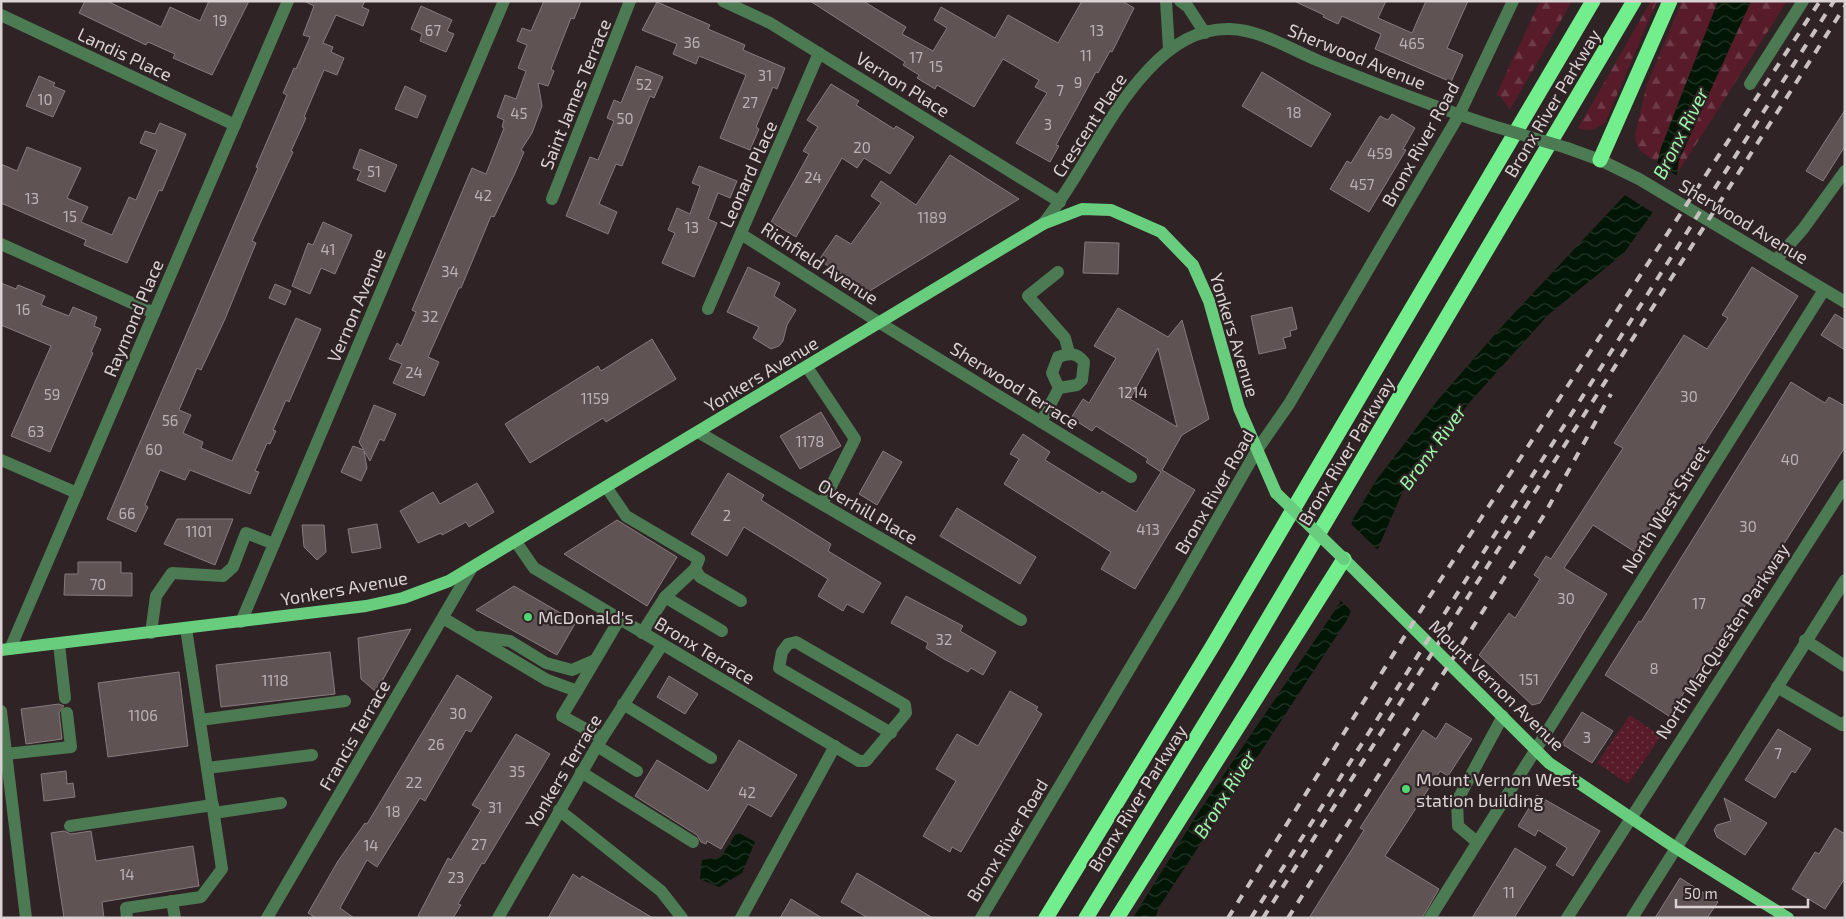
<svg xmlns="http://www.w3.org/2000/svg" width="1846" height="919" font-family="'Exo 2',sans-serif">
<defs>
<pattern id="forest-firs" width="22" height="20" patternUnits="userSpaceOnUse" patternTransform="scale(1.25)"><rect width="22" height="20" fill="#571b2a"/><path d="M5 1l3.5 6h-7zM16 11l3.5 6h-7z" fill="#6f3b48"/></pattern>
<pattern id="garden-dots" width="8" height="8" patternUnits="userSpaceOnUse" patternTransform="scale(1.25)"><rect width="8" height="8" fill="#571b2a"/><path d="M2 2h.1M6 6h.1" fill="none" stroke="#6f3b48" stroke-width="1.8" stroke-linecap="round"/></pattern>
<pattern id="water-waves" width="16" height="10" patternUnits="userSpaceOnUse" patternTransform="scale(1.25)"><rect width="16" height="10" fill="#021605"/><path d="M0 5q4-4 8 0t8 0" fill="none" stroke="#263729"/></pattern>
</defs>
<rect width="100%" height="100%" fill="#2f2325"/>
<g fill="url(#forest-firs)">
<path d="M1540,1H1572L1510,110L1500,96L1496,95Z"/>
<path d="M1651,1H1657L1605,123C1594,130 1589,132 1578,128Z"/>
<path d="M1682,1H1718L1661,148L1658,162C1645,154 1635,151 1635,134L1647,84Z"/>
<path d="M1751,1H1787L1677,174L1679,160Z"/>
</g>
<path fill="url(#garden-dots)" d="M1630,715L1661,736L1628,784L1597,763Z"/>
<g fill="url(#water-waves)">
<path d="M1718,1H1751L1679,160L1676,179L1624,253L1548,315L1469,403L1402,493L1347,620L1159,907L1155,918H1133L1198,813L1340,603L1352,521L1375,482L1437,401L1505,323L1625,195L1655,171L1661,148Z"/>
<path d="M737,832L755,842L742,873L719,887L700,879L702,860L721,857Z"/>
</g>
<g fill="#2f2325">
<path d="M1655,162L1679,177L1655,214L1623,194L1653,170Z"/>
<path d="M1349,522L1379,551L1353,613L1338,598Z"/>
</g>
<g fill="#5f5354" stroke="#897b7d" fill-rule="evenodd">
<path d="M85,1H107L161,27L170,7L200,21L209,1H249L212,75L173,58L175,54L148,42L146,45L79,13Z"/>
<path d="M304,1H365L362,7L369,10L363,26L336,15L323,43L333,47L331,52L344,58L337,75L324,70L304,117L306,118L291,151L293,152L252,241L256,243L225,319L201,370L197,368L179,410L191,415L183,433L203,442L201,448L232,461L296,318L321,329L289,402L286,400L273,430L276,431L270,444L267,443L255,471L259,472L250,494L190,470L185,480L160,470L145,505L148,507L136,532L107,519L258,168L256,167L287,95L283,93L294,68L296,69L310,37L303,35L314,6Z"/>
<path d="M544,1H581L574,19L571,18L551,69L554,71L548,86L538,83L542,106L532,133L521,150L524,152L515,173L494,217L491,216L461,288H459L428,357L439,362L424,396L393,383L402,364L389,359L397,343L401,346L416,312L412,310L472,168L486,174L504,128L502,127L504,120L497,117L505,95L516,99L526,71L518,68L527,45L517,41L522,28L531,31Z"/>
<path d="M810,1H863L906,27L902,34L933,51L947,28L934,20L941,7L995,38L1008,15L1058,43L1082,1H1122L1134,8L1112,52L1110,51L1098,73L1096,72L1076,109L1056,145L1059,146L1050,162L1016,143L1047,93L1035,87L1039,80L1003,59L974,107L937,85L935,89L917,78L919,75L903,65L905,62Z"/>
<path d="M1294,1H1386L1378,18L1412,33L1426,1H1468L1447,48L1463,55L1451,82L1375,49L1381,34L1342,16L1338,24L1323,17L1324,15Z"/>
<path d="M657,2L710,25L708,29L745,45L743,50L785,68L777,89L773,87L756,127L759,129L750,150L720,138L746,75L699,56L696,64L673,54L677,44L642,30Z"/>
<path d="M421,6L452,20L447,31L454,34L446,52L420,41L422,34L411,29Z"/>
<path d="M636,66L663,77L654,98L650,96L622,166L616,164L599,204L617,212L608,234L566,216L590,157L598,160L614,121L607,118L614,100L621,103Z"/>
<path d="M1262,72L1331,114L1311,147L1242,106Z"/>
<path d="M39,76L55,83L53,86L65,91L53,117L26,106Z"/>
<path d="M831,84L859,101L856,105L894,129L896,126L914,137L890,174L864,158L857,168L842,158L796,237L771,222L809,154L803,151L818,127L807,120Z"/>
<path d="M405,86L426,96L417,118L395,109Z"/>
<path d="M1845,110V146L1823,181L1806,171Z"/>
<path d="M1392,114L1415,128L1403,149L1406,150L1369,212L1330,189L1347,161L1351,163L1380,116L1388,120Z"/>
<path d="M160,123L186,134L162,191L159,190L127,263L84,245L86,240L1,203V164L17,171L27,147L81,168L67,198L88,207L81,222L112,235L129,197L136,200L157,150L140,143L145,131L155,134Z"/>
<path d="M360,149L397,165L385,192L357,180L361,171L353,168Z"/>
<path d="M950,155L1019,199L868,292L819,260L836,235L851,244L881,203L871,196L881,181L916,205Z"/>
<path d="M699,166L737,181L730,198L718,193L708,219L717,223L694,277L662,263L675,233L668,230L677,208L690,214L700,186L692,183Z"/>
<path d="M323,222L352,235L335,274L321,268L310,294L292,286L308,243L313,245Z"/>
<path d="M1085,242L1119,243L1118,274L1083,273Z"/>
<path d="M748,267L780,283L774,296L796,310L787,325L783,341L779,346L771,349L753,338L759,327L727,312Z"/>
<path d="M1752,267L1798,296L1635,552L1593,525L1564,568L1607,594L1540,703L1532,705L1479,655L1509,613L1515,618L1540,579L1534,575L1546,556L1551,559L1623,448L1614,443L1684,335L1707,349L1728,318L1722,315Z"/>
<path d="M1,283L16,289L18,285L45,296L41,305L69,316L73,307L97,317L94,326L101,329L91,352L93,353L50,452L11,436L51,346L1,325Z"/>
<path d="M275,284L291,291L285,305L269,298Z"/>
<path d="M1292,307L1297,329L1290,331L1291,336L1283,338L1286,348L1259,354L1251,316Z"/>
<path d="M1118,308L1168,337L1182,320L1209,419L1182,435L1162,470L1195,490L1135,589L1101,569L1111,552L1004,484L1019,459L1010,454L1023,434L1050,452L1045,460L1100,494L1102,491L1136,512L1161,472L1146,462L1148,459L1096,426L1092,431L1071,418L1083,399L1089,403L1116,358L1094,346ZM1158,348L1177,427L1130,399Z"/>
<path d="M1835,314L1845,320V350L1821,335Z"/>
<path d="M652,339L676,379L606,422L603,418L530,463L505,424L598,366L601,371Z"/>
<path d="M1791,382L1825,403L1829,397L1845,406V447L1717,650L1713,647L1669,716L1605,675L1639,621L1641,622Z"/>
<path d="M374,405L396,414L384,441L380,439L370,461L364,451L367,468L361,481L341,472L353,446L364,450L359,442Z"/>
<path d="M821,412L841,446L800,469L780,436Z"/>
<path d="M883,451L902,462L877,505L859,494Z"/>
<path d="M728,473L764,495L761,500L831,544L828,551L881,583L863,613L847,604L843,611L818,596L828,579L744,527L727,556L691,534Z"/>
<path d="M477,483L494,512L469,527L466,522L442,535L441,533L418,543L400,511L433,492L440,504Z"/>
<path d="M957,508L1036,557L1020,584L940,536Z"/>
<path d="M177,519H233L215,565L164,544Z"/>
<path d="M617,520L677,557L647,606L564,554Z"/>
<path d="M377,524L381,548L352,553L348,529Z"/>
<path d="M302,525H324L326,552L317,560L304,547Z"/>
<path d="M78,562H121V573H132V596L64,595L65,574H78Z"/>
<path d="M514,586L576,622L557,655L476,610Z"/>
<path d="M906,596L963,626L960,631L996,652L983,675L971,668L968,672L944,659L926,648L928,643L891,623Z"/>
<path d="M411,629L376,692L361,679L358,638Z"/>
<path d="M330,652L335,694L221,707L216,665Z"/>
<path d="M179,672L188,746L108,757L98,683Z"/>
<path d="M457,675L492,697L471,732L466,730L425,801L420,798L377,867L367,860L340,908L354,918H316L308,913L338,861L365,823L367,824Z"/>
<path d="M669,676L698,694L685,714L657,697Z"/>
<path d="M1010,691L1038,707L1036,710L1042,714L961,852L952,847L950,852L923,836L956,781L936,769L957,734L978,746Z"/>
<path d="M59,704L64,706L59,713L62,739L26,744L21,709Z"/>
<path d="M1582,712L1613,731L1592,763L1562,744Z"/>
<path d="M1446,723L1472,739L1448,776L1440,771L1385,856L1439,889L1422,918H1309L1364,830L1360,828L1423,730L1436,739Z"/>
<path d="M1778,729L1811,749L1795,773L1792,771L1775,798L1745,780Z"/>
<path d="M516,734L550,754L484,864L482,863L458,904L461,905L453,918H417L448,858L451,860L481,810L472,805Z"/>
<path d="M739,740L797,775L771,817L748,804L721,849L707,841L706,844L701,842L697,835L635,796L657,760L708,791Z"/>
<path d="M66,771L67,784L73,783L75,797L44,801L41,774Z"/>
<path d="M1537,795L1600,831L1573,876L1556,865L1567,848L1538,830L1535,836L1518,826Z"/>
<path d="M1724,798L1767,823L1745,855L1717,837L1714,830L1717,825L1731,821Z"/>
<path d="M1835,828L1845,834V878L1825,909L1792,889L1815,852L1819,854Z"/>
<path d="M64,831L71,834L91,831L96,861L193,846L199,886L102,902L104,918H64L51,833Z"/>
<path d="M1515,848L1546,867L1514,918H1472Z"/>
<path d="M857,873L933,918H868L841,902Z"/>
<path d="M573,874L580,879L582,876L653,918H548Z"/>
<path d="M1680,878L1718,902L1707,918H1655Z"/>
<path d="M791,899L822,918H780Z"/>
</g>
<g fill="none" stroke-linecap="round" stroke-linejoin="round">
<g stroke="#4b7a53" stroke-width="12">
<path d="M723,1L770,23L1060,202"/>
<path d="M1166,1L1169,50"/>
<path d="M1180,1L1188,7L1205,33"/>
<path d="M1,15L235,125"/>
<path d="M1750,84L1803,1"/>
<path d="M1567,148L1600,160L1639,179L1845,302"/>
<path d="M552,199L630,1"/>
<path d="M1043,224C1082,175 1105,116 1148,70C1169,47 1197,28 1230,29C1261,30 1290,49 1319,61C1376,84 1434,107 1493,126"/>
<path d="M741,234L880,323L1131,477"/>
<path d="M1,244L154,313"/>
<path d="M1776,260L1803,229L1845,171"/>
<path d="M1058,272L1028,296L1065,338L1069,353"/>
<path d="M708,309L819,53"/>
<path d="M807,367L855,439L822,504"/>
<path d="M1041,422L1059,388L1052,373L1058,357C1069,353 1076,352 1084,362L1082,380L1077,385L1059,388"/>
<path d="M698,432L1021,620"/>
<path d="M1,460L77,493"/>
<path d="M607,488L626,516L699,559L695,569"/>
<path d="M516,542L534,568L859,761H866L906,713L905,705L796,642L788,644L782,652L779,668L891,733"/>
<path d="M665,597L722,631"/>
<path d="M443,618L547,680L577,691L619,620"/>
<path d="M241,622L504,1"/>
<path d="M151,633L156,596L172,573L223,576L233,567L246,533L274,544"/>
<path d="M642,633L665,597L695,569L700,577L741,601"/>
<path d="M479,637L510,641L546,663L572,670L595,660"/>
<path d="M1805,640L1845,666"/>
<path d="M59,644L65,698"/>
<path d="M10,649L288,1"/>
<path d="M1777,687L1842,725L1845,722"/>
<path d="M577,691L562,716L602,738"/>
<path d="M623,704L711,758"/>
<path d="M1,711L26,918"/>
<path d="M200,720L345,701"/>
<path d="M597,746L637,771"/>
<path d="M6,754L71,747L67,713"/>
<path d="M207,768L312,755"/>
<path d="M581,772L693,842"/>
<path d="M559,810L661,891L682,918"/>
<path d="M214,813L281,803"/>
<path d="M70,826L213,805"/>
<path d="M1477,842L1458,826L1457,801L1503,716"/>
<path d="M172,901L175,918"/>
<path d="M127,918L126,908L201,897L222,869L186,628"/>
<path d="M267,918L471,569"/>
<path d="M498,918L597,746L662,645"/>
<path d="M741,918L835,746"/>
<path d="M981,918L1176,591L1257,450L1289,404L1459,115L1513,1"/>
<path d="M1430,918L1824,290"/>
<path d="M1567,918L1845,485"/>
<path d="M1632,918L1845,580"/>
</g>
<g stroke="#68cd7d" stroke-width="12">
<path d="M1344,559L1549,763L1676,848L1788,918"/>
<path d="M1,650L366,606L403,598L449,581L1043,224L1082,209L1111,210L1161,232L1193,265L1209,301L1239,408L1276,493"/>
</g>
<g stroke="#72ee8d" stroke-width="15">
<path d="M1600,160L1670,1"/>
<path d="M1046,918L1212,647L1593,1"/>
<path d="M1086,918L1239,668L1634,1"/>
<path d="M1117,918L1344,559"/>
</g>
<g stroke="#c9c0c1" stroke-width="4" stroke-dasharray="9 9" stroke-linecap="butt">
<path d="M1228,918L1428,599L1820,1"/>
<path d="M1251,918L1834,1"/>
<path d="M1263,918L1845,6"/>
<path d="M1288,918L1544,515L1611,394"/>
</g>
<path stroke="#4b7a53" stroke-width="12" d="M1493,126L1567,148"/>
<path stroke="#68cd7d" stroke-width="12" d="M1276,493L1344,559"/>
</g>
<g fill="#52d673" stroke="#2f2325" stroke-width="2">
<circle cx="528" cy="617" r="5"/>
<circle cx="1406" cy="789" r="5"/>
</g>
<g text-anchor="middle" dominant-baseline="central" stroke-width="4.5" stroke-linejoin="round" paint-order="stroke">
<g font-size="15" fill="#bbb2b3">
<text x="220" y="20">19</text>
<text x="433" y="30">67</text>
<text x="1097" y="30">13</text>
<text x="692" y="42">36</text>
<text x="1412" y="43">465</text>
<text x="1086" y="55">11</text>
<text x="916" y="57">17</text>
<text x="936" y="66">15</text>
<text x="765" y="75">31</text>
<text x="1078" y="82">9</text>
<text x="644" y="84">52</text>
<text x="1060" y="90">7</text>
<text x="45" y="99">10</text>
<text x="750" y="102">27</text>
<text x="1294" y="112">18</text>
<text x="519" y="113">45</text>
<text x="625" y="118">50</text>
<text x="1048" y="124">3</text>
<text x="862" y="147">20</text>
<text x="1380" y="153">459</text>
<text x="374" y="171">51</text>
<text x="813" y="177">24</text>
<text x="1362" y="184">457</text>
<text x="483" y="195">42</text>
<text x="32" y="198">13</text>
<text x="70" y="216">15</text>
<text x="932" y="217">1189</text>
<text x="692" y="227">13</text>
<text x="328" y="249">41</text>
<text x="450" y="271">34</text>
<text x="23" y="309">16</text>
<text x="430" y="316">32</text>
<text x="414" y="372">24</text>
<text x="1133" y="392">1214</text>
<text x="52" y="394">59</text>
<text x="1689" y="396">30</text>
<text x="595" y="398">1159</text>
<text x="170" y="420">56</text>
<text x="36" y="431">63</text>
<text x="810" y="441">1178</text>
<text x="154" y="449">60</text>
<text x="1790" y="459">40</text>
<text x="127" y="513">66</text>
<text x="727" y="515">2</text>
<text x="1748" y="526">30</text>
<text x="1148" y="529">413</text>
<text x="199" y="531">1101</text>
<text x="98" y="584">70</text>
<text x="1566" y="598">30</text>
<text x="1699" y="603">17</text>
<text x="944" y="639">32</text>
<text x="1654" y="668">8</text>
<text x="1529" y="679">151</text>
<text x="275" y="680">1118</text>
<text x="458" y="713">30</text>
<text x="143" y="715">1106</text>
<text x="1587" y="737">3</text>
<text x="436" y="744">26</text>
<text x="1778" y="753">7</text>
<text x="517" y="771">35</text>
<text x="414" y="782">22</text>
<text x="747" y="792">42</text>
<text x="495" y="807">31</text>
<text x="393" y="811">18</text>
<text x="479" y="844">27</text>
<text x="371" y="845">14</text>
<text x="127" y="874">14</text>
<text x="456" y="877">23</text>
<text x="1509" y="892">11</text>
</g>
<g font-size="18" fill="#dad2d3" stroke="#2f2325">
<text transform="translate(125 54) rotate(25)">Landis Place</text>
<text transform="translate(1357 56) rotate(22)">Sherwood Avenue</text>
<text transform="translate(903 84) rotate(32)">Vernon Place</text>
<text transform="translate(575 94) rotate(-68)">Saint James Terrace</text>
<text transform="translate(1552 103) rotate(-59)">Bronx River Parkway</text>
<text transform="translate(1089 125) rotate(-57)">Crescent Place</text>
<text transform="translate(1420 144) rotate(-61)">Bronx River Road</text>
<text transform="translate(748 174) rotate(-66)">Leonard Place</text>
<text transform="translate(1744 221) rotate(31)">Sherwood Avenue</text>
<text transform="translate(820 263) rotate(33)">Richfield Avenue</text>
<text transform="translate(356 305) rotate(-67)">Vernon Avenue</text>
<text transform="translate(133 318) rotate(-67)">Raymond Place</text>
<text transform="translate(1235 335) rotate(73)">Yonkers Avenue</text>
<text transform="translate(761 374) rotate(-31)">Yonkers Avenue</text>
<text transform="translate(1015 385) rotate(32)">Sherwood Terrace</text>
<text transform="translate(1346 451) rotate(-59)">Bronx River Parkway</text>
<text transform="translate(1214 492) rotate(-60)">Bronx River Road</text>
<text transform="translate(1665 509) rotate(-58)">North West Street</text>
<text transform="translate(868 511) rotate(30)">Overhill Place</text>
<text transform="translate(344 588) rotate(-10)">Yonkers Avenue</text>
<text transform="translate(1722 641) rotate(-57)">North MacQuesten Parkway</text>
<text transform="translate(705 650) rotate(31)">Bronx Terrace</text>
<text transform="translate(1497 685) rotate(44)">Mount Vernon Avenue</text>
<text transform="translate(354 735) rotate(-60)">Francis Terrace</text>
<text transform="translate(563 771) rotate(-59)">Yonkers Terrace</text>
<text transform="translate(1137 798) rotate(-58)">Bronx River Parkway</text>
<text transform="translate(1007 840) rotate(-59)">Bronx River Road</text>
</g>
<g font-size="18" fill="#dad2d3" stroke="#2f2325" text-anchor="start">
<text x="538" y="617">McDonald's</text>
<text x="1416" y="779">Mount Vernon West<tspan x="1416" dy="21">station building</tspan></text>
</g>
<g font-size="19" font-style="italic" fill="#98fbaa" stroke="#2f2325">
<text transform="translate(1680 133) rotate(-63)">Bronx River</text>
<text transform="translate(1432 447) rotate(-54)">Bronx River</text>
<text transform="translate(1224 794) rotate(-58)">Bronx River</text>
</g>
</g>
<rect width="1846" height="919" fill="none" stroke="#dad2d3" stroke-width="5"/>
<path d="M1676 899v8h132v-8" fill="none" stroke="#dad2d3" stroke-width="2.5"/>
<text x="1684" y="899" font-size="15" fill="#dad2d3" stroke="#2f2325" stroke-width="4" paint-order="stroke">50 m</text>
</svg>
